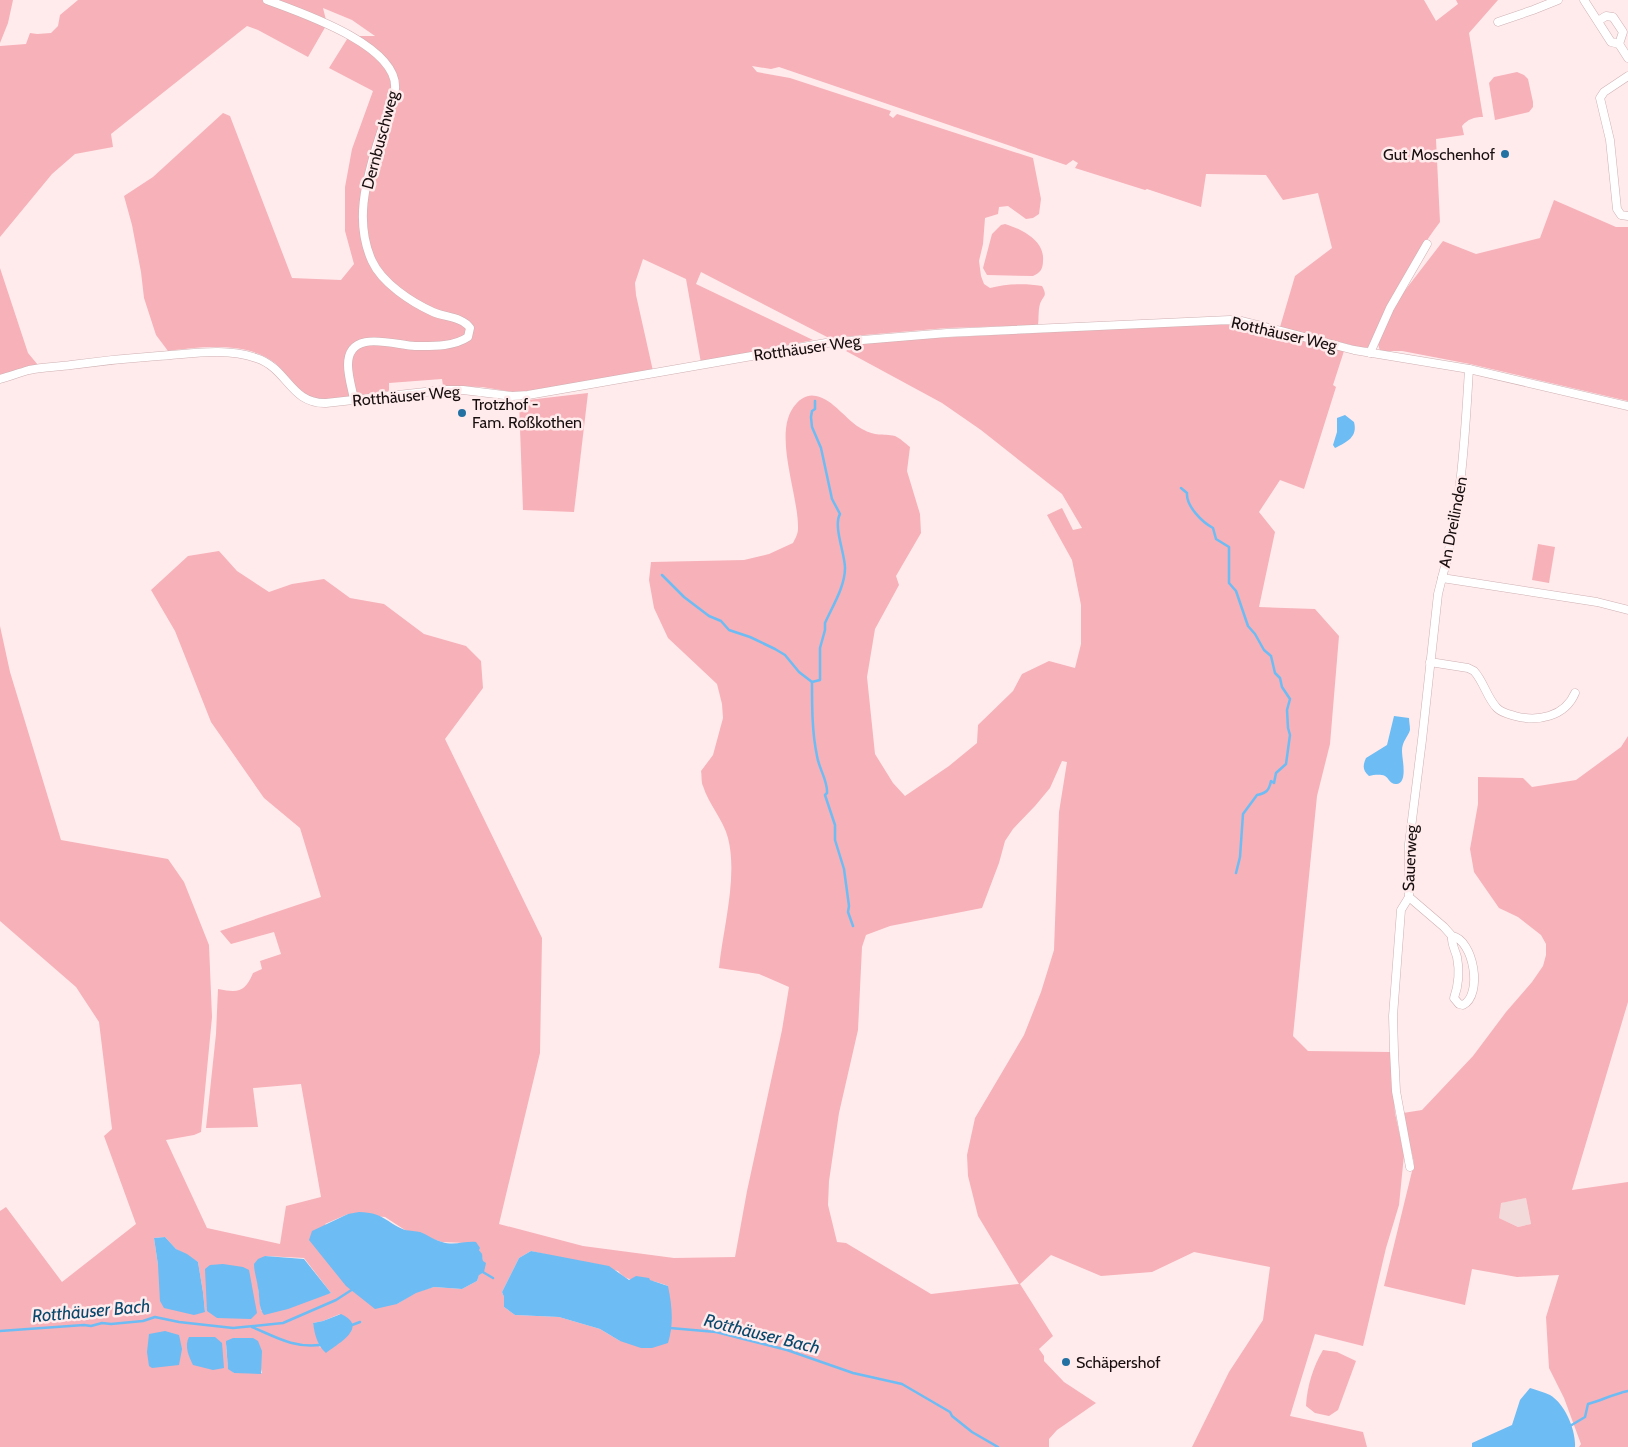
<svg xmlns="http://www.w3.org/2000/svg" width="1628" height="1447" font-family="Cabin,sans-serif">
<rect width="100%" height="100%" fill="#ffebec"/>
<path fill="#f2dadb" d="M1526,1198L1531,1224L1518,1227L1499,1218L1500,1203Z"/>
<g fill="#f7b1b9" fill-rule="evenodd">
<path d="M0,0H13L8,23L0,43Z"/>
<path d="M78,0H1424L1436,21L1458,4L1456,0H1498L1469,33L1483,117C1474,117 1468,119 1462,126L1464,135L1436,139L1440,222C1411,260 1390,304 1369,347L1363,348L1280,327L1295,276L1332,248L1318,193L1283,200L1266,175L1206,174L1201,207L1147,189L1145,190L1075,168L1078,163L1073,160L1066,165L779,67L771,69L752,66L757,72L790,78L891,111L889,115L893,118L897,114L1033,158L1041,199L1039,214L1033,218L1026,219L1008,206L999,207L998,214L985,218L983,244L979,261L981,276L984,284L990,288C1007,284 1024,283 1042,286C1048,297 1043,295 1040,304C1038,310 1039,319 1038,325L947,328L829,338L701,272L696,284L813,340L701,363L686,279L643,259L635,283L636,295L653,371L539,390L513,392L482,387L443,386L442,379L389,383V391C372,394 333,403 318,399C292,393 292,377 275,363C247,341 200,347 168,351L156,335L144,298L141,272L132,225L124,196L153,177L223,113L230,116L292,278L341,280L354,264L345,231V187L352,149L373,91L329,68L349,36H375L352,20L323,8L327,24L308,57L258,30L247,26L111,134L113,147L75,154L52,174L0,237V46L26,44L30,33L37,34L51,33L58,26L60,15Z"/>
<path d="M1517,72L1524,75L1528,79L1533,102V107L1529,112L1495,120L1489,83L1494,77Z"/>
<path d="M1554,200L1616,227H1628V401L1470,364L1402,351H1380L1378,344L1396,302L1443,241L1476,254L1540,238Z"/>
<path d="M1005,224C1021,229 1045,240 1043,261C1043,269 1040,273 1033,276L987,275L983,268L992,234L1001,225Z"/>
<path d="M0,268L28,353L38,365L27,367L0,376Z"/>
<path d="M1189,325H1241L1344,351L1333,385L1336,387L1304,489L1280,480L1259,512L1275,532L1259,607L1315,609L1339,636L1330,744L1317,796L1293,1036L1308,1051L1390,1052L1395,1113L1404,1155L1399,1205L1386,1248L1363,1346L1315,1334L1290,1416L1363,1432L1367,1447H1192L1229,1372L1263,1320L1270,1267L1194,1252L1152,1272L1101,1276L1051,1255L1020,1284L1053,1336L1039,1349L1044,1356V1361L1064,1382L1096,1403L1057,1430L1049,1439V1447H0V1211L6,1207L62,1282L136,1224L104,1136L112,1129L99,1022L76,987L0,921V626L10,672L61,840L168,859L184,882L209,945L212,1017L201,1132L194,1135L166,1140L207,1228L280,1244L286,1206L321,1197L301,1084L253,1088L258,1127L206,1128L216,1034L218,989C239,993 245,992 253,973L262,969L260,961L281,954L274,932L231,944L220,931L321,897L300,828L264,798L211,722L175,631L151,590L188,556L219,551L237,571L269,592L292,584L324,579L350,598L384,604L424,634L466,646L481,661L483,688L445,739L542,938L540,1053L499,1224L583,1246L674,1258L735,1257L747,1191L782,1030L789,987L759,974L719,968C723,928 738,877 728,838C723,819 709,805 703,786C701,782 702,776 701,771L713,755L723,718L722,704L717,684L668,638L654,608L649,580L651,562L744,560L769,554L793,543C795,539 798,534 798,529C799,494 771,431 796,404C801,398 808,394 816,396C833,399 847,421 862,429C876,437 882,433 895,436C900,438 906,444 910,447L907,471L920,514L921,533L896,576L899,585L875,629L867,677L875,754L893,783L905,796L949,766L977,743L978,725L1013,691L1022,674L1049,661L1075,668L1081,644V605L1072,560L1047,515L1062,508L1073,530L1082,528L1062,494L981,430L942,403L846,351L859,342ZM1062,761L1067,762L1059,812L1054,950L1041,992L1024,1035L975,1118L967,1155L968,1176L978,1216L1019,1284L931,1294L846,1243L837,1242L828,1205L829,1181L839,1113L858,1030L862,947L866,935L890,926L982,908L999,863L1005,841L1013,829L1035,806L1050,788ZM348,1214L385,1217L405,1230L442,1242L465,1243L479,1250L482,1256L483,1261L477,1281L462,1289L434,1287L416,1292L397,1304L325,1224ZM165,1237L176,1249L198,1262L203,1292L205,1312L158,1265L154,1238ZM531,1251L618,1271C630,1285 637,1277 652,1281C658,1282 663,1284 668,1286L620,1341L600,1329L559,1317L515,1315L504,1307V1297L502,1292L519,1258ZM265,1256L304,1258L331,1293L261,1311L258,1286ZM340,1314L320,1348L313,1323L323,1321ZM253,1338L262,1373H234L228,1368L226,1345L235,1339Z"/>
<path d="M588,393L574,512L523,510L519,401Z"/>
<path d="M1538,544L1555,547L1549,583L1532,580Z"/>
<path d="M1628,736V1002L1572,1190L1628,1182V1447H1579L1581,1444L1564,1398L1549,1368L1546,1317L1559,1275L1517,1277L1472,1269L1465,1305L1384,1286L1414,1163L1403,1113L1422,1110L1473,1056L1506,1012L1532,982L1543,966L1546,955V944L1541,935L1518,917L1499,908L1474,872L1470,849L1478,804V777L1523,778L1532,787L1576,780L1621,747ZM1526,1198L1531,1224L1518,1227L1499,1218L1501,1203Z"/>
<path d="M1323,1350L1337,1352L1356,1361L1338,1410L1329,1416L1315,1413L1306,1406C1307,1386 1313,1367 1323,1350Z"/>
</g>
<g fill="#6dbcf4">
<path d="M1345,415L1354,422C1358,437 1347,442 1335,448L1333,445L1337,432V418Z"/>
<path d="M1394,716L1409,718C1409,721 1410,726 1410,730C1408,737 1402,741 1402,751C1402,759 1408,782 1397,784C1390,785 1389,778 1385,776C1380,774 1374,775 1369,776C1362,770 1363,765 1366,758L1387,745Z"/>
<path d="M359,1212C385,1213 385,1222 405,1230C410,1231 416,1231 420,1232C428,1235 434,1240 442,1242C454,1246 464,1241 476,1242L480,1248L479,1250L482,1254L483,1261L486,1263L484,1272L479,1275L477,1281L462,1289L434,1287L416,1293L397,1304L375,1309L346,1286L309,1240L312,1231L348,1214Z"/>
<path d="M165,1237L176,1249L187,1254L198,1262L203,1292L205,1312L194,1315L164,1308L160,1301L158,1265L154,1238Z"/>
<path d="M531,1251L609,1266L629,1280L636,1276L649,1278L650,1280L668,1286C672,1306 674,1324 668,1343L652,1348H641L620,1341L600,1329L559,1317L515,1315L504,1307V1297L502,1292L519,1258Z"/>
<path d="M265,1256L304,1259L331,1293L288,1309L264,1315C258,1307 260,1297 258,1288C257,1279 254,1272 254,1264L258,1259Z"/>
<path d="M223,1264L243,1267L249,1270L257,1313L251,1319L217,1318L207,1311L205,1269L210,1265Z"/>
<path d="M341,1314C369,1327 339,1343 326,1353C317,1345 315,1335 313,1323L323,1321Z"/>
<path d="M165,1331L179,1335L182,1349L179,1365L152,1368L149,1366L147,1352L149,1334Z"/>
<path d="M189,1337H215L222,1343L224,1368L213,1370L193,1365C189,1357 184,1346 189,1337Z"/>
<path d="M233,1338H253L258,1341L262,1351L261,1374L234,1373L228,1369L226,1343V1341Z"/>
<path d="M1530,1388C1536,1390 1544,1392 1550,1395C1565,1404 1576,1430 1575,1447H1472V1443L1512,1425L1520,1400Z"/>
</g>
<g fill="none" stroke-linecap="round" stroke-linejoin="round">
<g stroke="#6dbcf4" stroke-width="2.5">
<path d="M1181,488L1187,493C1186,506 1202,522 1213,528L1216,539L1229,547V583L1236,591L1248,626L1255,634L1264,650L1271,656L1275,673L1280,678L1282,687L1290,699L1287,710L1288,728L1290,735L1286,764L1276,773L1274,783L1271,781C1269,791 1266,793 1257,795L1243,814L1240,857L1236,873"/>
<path d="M662,575L684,597L709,616L721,621L729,630L750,637L775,649L785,655L799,672L812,682C812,707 812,732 817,756C819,769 828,781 827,793L825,795L835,825V840L844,869L849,906L848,912L853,926"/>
<path d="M812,682L820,680V648L825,630V623C832,607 845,587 845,568C845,554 833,526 840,514L832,499L821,448L812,427L811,417L812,411L815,409V401"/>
<path d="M481,1271L493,1278"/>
<path d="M352,1325L360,1322"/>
<path d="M252,1327C276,1337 293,1348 320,1345"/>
<path d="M670,1328L716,1332L787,1350L853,1373L902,1384L950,1412L952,1416L972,1432L998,1447"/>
<path d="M0,1331L84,1325L91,1326L102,1323L111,1324L143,1321L155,1317L179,1322L233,1328L283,1323L336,1300L353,1289"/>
<path d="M1570,1426L1585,1417L1588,1404C1602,1400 1614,1394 1628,1391"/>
</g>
<g stroke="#cfb0b3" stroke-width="9">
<g id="minor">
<path d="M267,0C299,12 399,45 395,89C393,104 386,118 381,132C375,150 370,168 366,187C361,212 361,237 372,261C382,283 411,302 433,312C444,317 463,317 470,328L468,337C453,347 432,346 415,346C394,345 348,328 348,365C348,376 352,389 354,399"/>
<path d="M1584,0L1611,42L1619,44L1628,58"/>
<path d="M1598,21L1606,16L1613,17L1623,32L1619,44"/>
<path d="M1498,22L1533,10L1558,0"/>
<path d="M1628,76L1604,92L1600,98L1610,140L1617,209L1621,215L1628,216"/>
<path d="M1370,353L1390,308L1427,244"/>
<path d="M1469,369C1465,439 1461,509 1442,578L1597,602L1628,610"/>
<path d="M0,379C10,376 19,373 29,370C43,367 57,367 71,365C100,361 129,358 158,356C191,354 224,347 256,358C288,368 290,404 326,403L443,390H463L512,396L528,395L826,343L947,333L1230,320L1242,321L1354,350L1469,369L1628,406"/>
<path d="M1430,662L1468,668L1474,671C1484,682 1487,698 1497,708C1502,713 1508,714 1515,716C1537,722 1565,717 1575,693"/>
<path d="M1409,897L1444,927L1452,936C1474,940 1483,995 1463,1005L1459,1004L1454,998C1459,984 1460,972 1457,957C1455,950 1451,943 1452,936"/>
<path d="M1410,1167L1396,1091L1394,1051L1393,1016L1401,910L1409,897V844L1422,740L1438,594L1442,578"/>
</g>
</g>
<use href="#minor" stroke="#fff" stroke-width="8"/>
</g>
<g fill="#2371a3" stroke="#ffebec" stroke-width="2">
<circle cx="1505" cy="154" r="5"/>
<circle cx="462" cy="413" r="5"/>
<circle cx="1066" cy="1362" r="5"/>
</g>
<g text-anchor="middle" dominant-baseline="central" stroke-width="5" stroke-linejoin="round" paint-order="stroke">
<g font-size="16" fill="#180e0f" stroke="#ffebec">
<text transform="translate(380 140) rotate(-75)">Dernbuschweg</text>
<text transform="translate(1284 334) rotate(13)">Rotthäuser Weg</text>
<text transform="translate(807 348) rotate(-8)">Rotthäuser Weg</text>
<text transform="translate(406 396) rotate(-5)">Rotthäuser Weg</text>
<text transform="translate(1453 522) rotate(-79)">An Dreilinden</text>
<text transform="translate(1410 858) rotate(-87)">Sauerweg</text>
</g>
<g font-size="16" fill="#180e0f" stroke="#ffebec" text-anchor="start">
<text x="1495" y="154" text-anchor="end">Gut Moschenhof</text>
<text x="472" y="404">Trotzhof -<tspan x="472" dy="18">Fam. Roßkothen</tspan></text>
<text x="1076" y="1362">Schäpershof</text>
</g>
<g font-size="18" font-style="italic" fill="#08486c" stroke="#ffebec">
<text transform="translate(91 1311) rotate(-5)">Rotthäuser Bach</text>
<text transform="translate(762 1334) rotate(14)">Rotthäuser Bach</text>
</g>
</g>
</svg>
